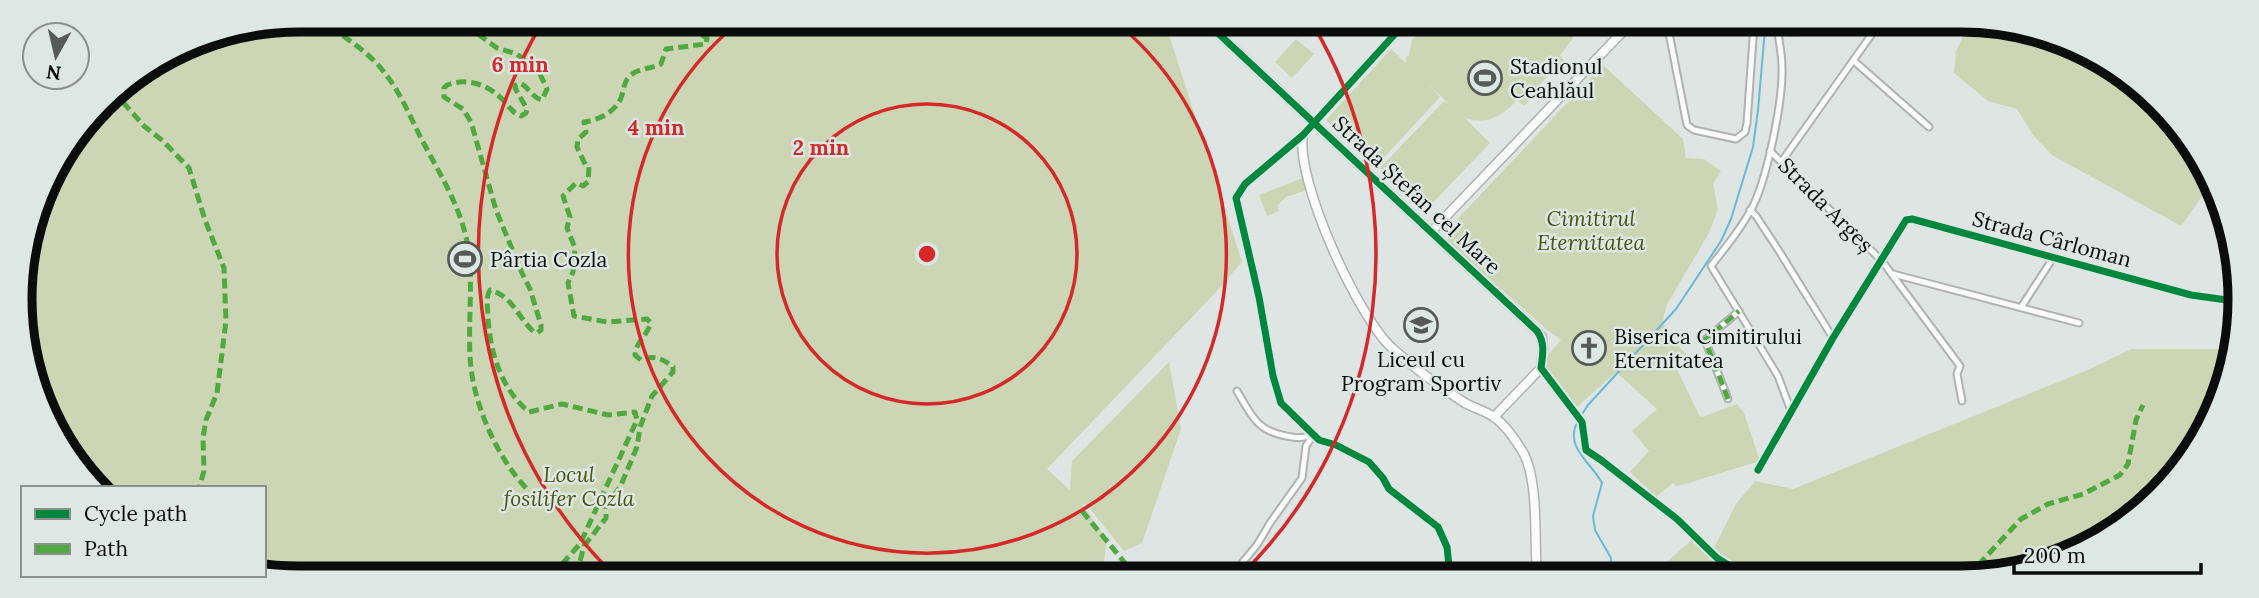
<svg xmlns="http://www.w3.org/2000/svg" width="2259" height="598" font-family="Lora,serif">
<rect width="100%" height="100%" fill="#dfe5e3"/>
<g fill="#cdd6b4">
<path d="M299,19L1165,22L1242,262L1216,292L1047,469L1070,490L1072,461L1169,362L1181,429L1142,543L1124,551L1086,504H1082L1107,539L1102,575L264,573V488H98L77,470L29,372L20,280L48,175L114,89L192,40Z"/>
<path d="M1422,23H1582L1571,41L1560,55L1564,60L1530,94L1532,97L1524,106L1517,100C1502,117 1486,125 1465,118L1490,143L1426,210L1380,168L1444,101L1449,104L1428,84L1440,97L1376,166L1326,120L1391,49L1406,63V57L1409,55L1412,39L1417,36Z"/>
<path d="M1958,24L2002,25L2030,31L2115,66L2192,143L2210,185L2181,226L2052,155L2033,135L2017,109L1988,101L1954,73L1956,51L1966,31Z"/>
<path d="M1296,39L1314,54L1292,78L1275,62Z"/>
<path d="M1603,65L1683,139L1686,158L1704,159L1721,171L1713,184L1718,209L1709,233L1666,306L1663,321L1668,335L1687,355L1676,367L1699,415L1702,417L1737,404L1744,413L1760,461L1685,484L1676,486L1673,483L1656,497L1630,472L1649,451L1632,431L1657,409L1616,372L1577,407L1545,367L1544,359L1561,340L1546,329L1448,242V229Z"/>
<path d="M1303,178L1307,190L1286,197L1277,206L1279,211L1267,216L1259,195Z"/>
<path d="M2131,349H2221L2234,354L2211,423L2158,497L2083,550L1996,576H1651L1696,536L1713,550L1736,504L1755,481L1793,489L2088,370Z"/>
</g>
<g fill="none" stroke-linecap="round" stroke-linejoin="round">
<g stroke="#68bad9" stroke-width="2">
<path d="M1581,416L1588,405L1676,309L1721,241L1731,219L1753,147L1758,110L1765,29L1767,24"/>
<path d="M1578,421C1563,447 1592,463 1602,483L1593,516L1595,530L1611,558V564L1603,576"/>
</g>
<g stroke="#aeb3b1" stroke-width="9">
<g id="street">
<path d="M1405,23L1303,135L1245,184L1236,198L1259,297L1273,376L1281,403L1319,440L1336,445L1369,462L1383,478L1389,489L1438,527L1447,547L1450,575"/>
<path d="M1670,23L1669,33L1687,125L1694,130L1736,139L1745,132L1747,123L1754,24"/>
<path d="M1777,24C1778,38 1782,52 1782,67C1783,101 1768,173 1754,204C1743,226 1726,247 1711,266L1778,376L1791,411"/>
<path d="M1777,28L1789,32L1823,31"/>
<path d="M1854,61L1929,127"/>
<path d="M1770,151L1882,261L1960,366L1957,374L1962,401"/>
<path d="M1782,161L1879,24"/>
<path d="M1750,210L1756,216L1779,251L1833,338"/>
<path d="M1893,274L2079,323"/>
<path d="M2022,306L2053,258"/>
<path d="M1541,368L1582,422L1586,450L1601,460L1677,519L1717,558L1746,576"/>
<path d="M1237,391C1251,415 1257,431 1286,436C1297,438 1302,439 1314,434"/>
<path d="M1728,399L1705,340L1739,311"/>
<path d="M1758,470L1833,338L1906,220L1912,219L2191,295L2234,301"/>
<path d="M1232,575L1257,545L1270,523L1302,478L1306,446L1314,434"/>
</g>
</g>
<g stroke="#aeb3b1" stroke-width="11">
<g id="secondary">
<path d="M1206,22L1537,331L1542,337L1543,350L1541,368L1494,417"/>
<path d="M1303,135C1295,180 1358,317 1392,348C1414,368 1440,387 1465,403C1474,408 1485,411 1494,417C1505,425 1517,442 1524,454C1539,484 1534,541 1537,576"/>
<path d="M1431,232L1631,23"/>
</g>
</g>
<use href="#street" stroke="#fafbfb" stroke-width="5"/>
<use href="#secondary" stroke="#fafbfb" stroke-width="8"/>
<g stroke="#50a841" stroke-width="5" stroke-dasharray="10 5" stroke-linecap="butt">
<path d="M318,19C341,35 367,50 384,72C401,93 411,119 423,142C442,178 465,214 469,255C473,292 467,331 471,368C476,410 499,461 529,491"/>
<path d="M436,20L447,25L471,29L497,48L517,54L539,72L547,89L542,100C532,98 529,87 520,83L516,85L515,88L527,109L526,113L521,116C513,113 510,108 504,101C489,85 468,77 447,85L444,88V97L463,109L471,122L496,210L522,273L530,289L541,325V330L537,333L534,332C518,318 513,296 490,290C485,298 488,308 488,317C490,352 501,389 529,412L562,404L608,415L635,412L637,420L580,544L553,574"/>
<path d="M1777,28L1789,32L1823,31"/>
<path d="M113,91L144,126L163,141L189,168L205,220L224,268L226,321L217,393L206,420L203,438L204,471L199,488"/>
<path d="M1728,399L1705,340L1739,311"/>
<path d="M1082,511L1125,563"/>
<path d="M573,574L580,561L584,546L606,518V508L621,485L637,447L640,427L652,396L673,372V367C662,358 654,355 641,360L635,355C636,342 646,337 651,323L647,319L607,322L574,316L568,283L573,272L575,248L567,228L570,217L563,196L576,183L583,186L588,182L589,167L586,166L577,147L578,139L586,132L584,122C599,120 615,112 621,98C624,91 623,83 629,77C637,68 651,69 661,64L666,49L706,44L707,38L676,20"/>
<path d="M1968,576L2021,519L2048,504L2083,494L2120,475L2128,464L2136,420L2143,405"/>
</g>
<g stroke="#dde7e4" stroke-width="11">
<g id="cycleway">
<path d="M1206,22L1537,331C1545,342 1543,354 1541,368L1582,422L1586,450L1601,460L1677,519L1717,558L1746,576"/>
<path d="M1405,23L1303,135L1245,184L1236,198L1259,297L1273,376L1281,403L1319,440L1336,445L1369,462L1383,478L1389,489L1438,527L1447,547L1450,575"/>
<path d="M1758,470L1833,338L1906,220L1912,219L2191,295L2234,301"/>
</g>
</g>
<use href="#cycleway" stroke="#00873e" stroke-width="7"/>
</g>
<g fill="none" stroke="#d62828" stroke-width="3.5">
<circle cx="927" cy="254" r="150"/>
<path d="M1117 23A299 299 0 1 1 739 22"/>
<path d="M610 571A449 449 0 0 1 542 23M1312 23A449 449 0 0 1 1242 574"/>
</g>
<defs>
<g id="stadium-ring" transform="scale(1.75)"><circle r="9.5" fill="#dde7e4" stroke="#555957" stroke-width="1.5"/><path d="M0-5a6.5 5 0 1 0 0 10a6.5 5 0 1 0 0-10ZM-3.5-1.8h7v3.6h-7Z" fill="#555957"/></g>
<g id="school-ring" transform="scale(1.75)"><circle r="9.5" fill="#dde7e4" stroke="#555957" stroke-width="1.5"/><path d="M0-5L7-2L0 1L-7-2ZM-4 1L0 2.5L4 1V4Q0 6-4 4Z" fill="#555957"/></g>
<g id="church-ring" transform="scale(1.75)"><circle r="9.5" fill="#dde7e4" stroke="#555957" stroke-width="1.5"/><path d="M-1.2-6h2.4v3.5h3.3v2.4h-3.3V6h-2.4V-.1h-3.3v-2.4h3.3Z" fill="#555957"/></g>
</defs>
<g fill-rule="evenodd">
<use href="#stadium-ring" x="1485" y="78"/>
<use href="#stadium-ring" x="465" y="259"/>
<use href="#school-ring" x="1421" y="325"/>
<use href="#church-ring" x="1589" y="348"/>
</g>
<g text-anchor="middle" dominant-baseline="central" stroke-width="5" stroke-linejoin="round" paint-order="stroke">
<g font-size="21" fill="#0a0d0c" stroke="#dde7e4" text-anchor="start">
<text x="1510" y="66">Stadionul<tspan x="1510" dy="24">Ceahlăul</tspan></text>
<text x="490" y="259">Pârtia Cozla</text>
<text x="1614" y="336">Biserica Cimitirului<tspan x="1614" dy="24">Eternitatea</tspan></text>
<text x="1421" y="359" text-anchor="middle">Liceul cu<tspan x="1421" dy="24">Program Sportiv</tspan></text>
</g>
<g font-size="21" fill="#0a0d0c" stroke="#dde7e4">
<text transform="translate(1417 195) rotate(43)">Strada Ștefan cel Mare</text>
<text transform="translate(1826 205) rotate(45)">Strada Argeș</text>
<text transform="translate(2052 239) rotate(15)">Strada Cârloman</text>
</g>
<g font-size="21" font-style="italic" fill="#4c540f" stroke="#dde7e4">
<text x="1591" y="218">Cimitirul<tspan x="1591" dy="24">Eternitatea</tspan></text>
<text x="569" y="474">Locul<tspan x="569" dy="24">fosilifer Cozla</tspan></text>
</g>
</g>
<path d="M0 0H2259V598H0ZM299 32H1961A267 267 0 0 1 2228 299V299A267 267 0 0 1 1961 566H299A267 267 0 0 1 32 299V299A267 267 0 0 1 299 32Z" fill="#dde7e4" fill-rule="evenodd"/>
<path fill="none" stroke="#0a0d0c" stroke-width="9" d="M299 32H1961A267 267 0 0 1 2228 299V299A267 267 0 0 1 1961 566H299A267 267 0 0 1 32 299V299A267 267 0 0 1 299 32Z"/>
<circle cx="927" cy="254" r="10" fill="#d62828" stroke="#dde7e4" stroke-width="3.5"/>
<g font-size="21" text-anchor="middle" font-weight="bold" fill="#d62828" stroke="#dde7e4" stroke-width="5" stroke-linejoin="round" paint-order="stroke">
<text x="520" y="72">6 min</text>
<text x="656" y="135">4 min</text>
<text x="821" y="155">2 min</text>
</g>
<rect x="21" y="486" width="245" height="91" fill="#dde7e4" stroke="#89908e" stroke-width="2"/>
<rect x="35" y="509" width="35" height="10" fill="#00873e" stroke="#89908e" stroke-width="2"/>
<text x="84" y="521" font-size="21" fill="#0a0d0c">Cycle path</text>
<rect x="35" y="544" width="35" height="10" fill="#50a841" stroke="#89908e" stroke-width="2"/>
<text x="84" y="556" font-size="21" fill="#0a0d0c">Path</text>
<g transform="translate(56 56) rotate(188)"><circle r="33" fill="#dde7e4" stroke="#89908e" stroke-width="2"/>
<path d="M0-5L12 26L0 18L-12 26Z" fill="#555957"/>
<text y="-10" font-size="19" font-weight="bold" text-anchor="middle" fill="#0a0d0c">N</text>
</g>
<path d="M2014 563v10h187v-10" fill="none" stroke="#0a0d0c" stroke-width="3.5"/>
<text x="2024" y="563" font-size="21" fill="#0a0d0c" stroke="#dde7e4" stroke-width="5" paint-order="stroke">200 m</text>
</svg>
